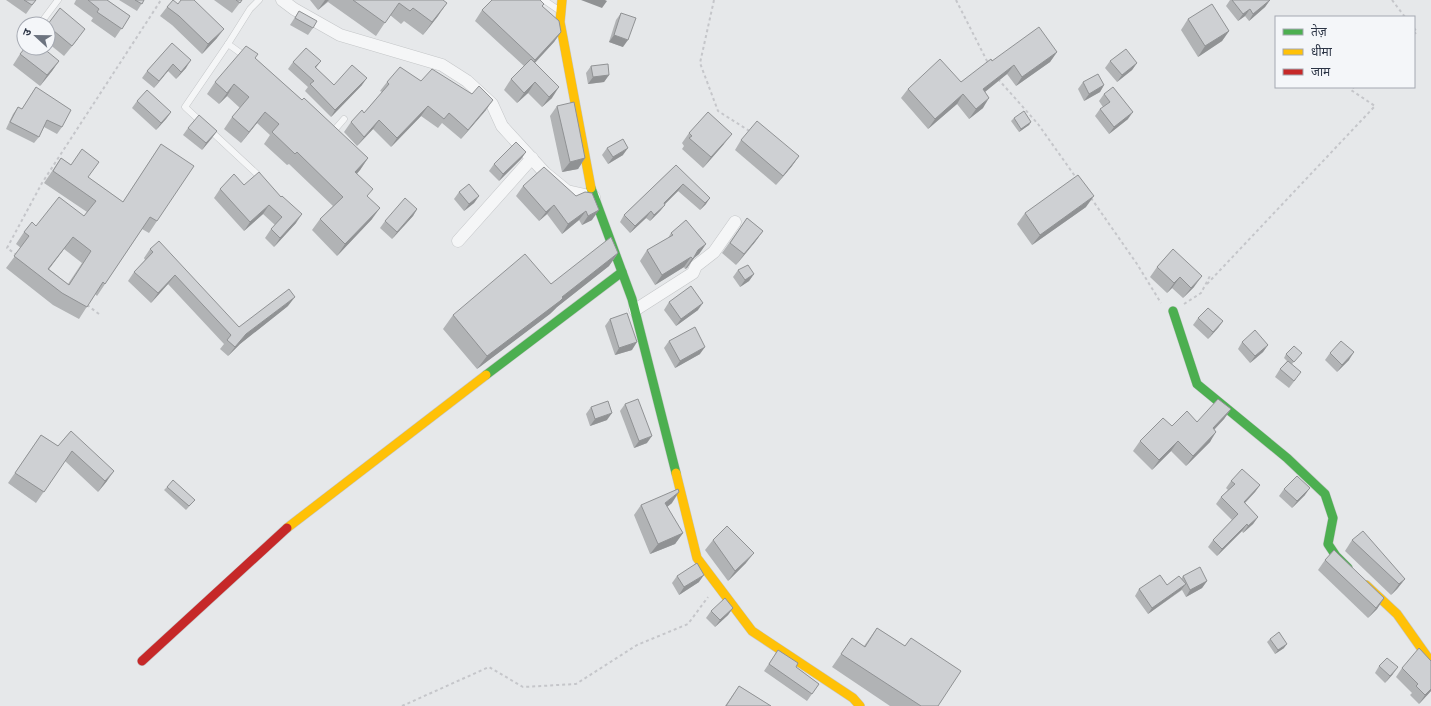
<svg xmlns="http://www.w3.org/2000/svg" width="1431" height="706" font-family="Karla,'Noto Sans Devanagari',sans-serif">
<rect width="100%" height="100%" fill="#e6e8ea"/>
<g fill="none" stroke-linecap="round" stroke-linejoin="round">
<g stroke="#c4c6c8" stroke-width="7">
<g id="lane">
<path d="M544,0L560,11"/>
<path d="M40,24L58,0"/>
<path d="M228,44L246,57"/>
<path d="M331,134L344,119"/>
<path d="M257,174L185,107L228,44L250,9L259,0"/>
</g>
</g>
<g stroke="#c4c6c8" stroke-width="13">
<g id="street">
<path d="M282,0L294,9L340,35L442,65L467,81L492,104L502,126L545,173L567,191L594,197"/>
<path d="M458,241L532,158"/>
<path d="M635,310L693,273L696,266L714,252L735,222"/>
</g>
</g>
<g stroke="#c4c6c8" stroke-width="10">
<g id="fast">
<path d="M591,188L632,299L676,473"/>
<path d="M1173,311L1197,384L1287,458L1325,494L1333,518L1328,544L1336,556L1348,568"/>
<path d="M486,375L622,272"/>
</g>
</g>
<g stroke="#c4c6c8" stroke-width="10">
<g id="slow">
<path d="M562,0L560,22L591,188"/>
<path d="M676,473L697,558L752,631L853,698L860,706"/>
<path d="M287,528L486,375"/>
<path d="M1366,585L1397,614L1431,662"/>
</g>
</g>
<g stroke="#c4c6c8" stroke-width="10">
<path id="jam" d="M142,661L287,528"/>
</g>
<g stroke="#c5c6ca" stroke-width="2" stroke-dasharray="3 3" stroke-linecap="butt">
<path d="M714,0L700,63L718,111L751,132"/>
<path d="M956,0L988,63"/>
<path d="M1392,0L1405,17"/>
<path d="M1414,28L1417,32L1414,34"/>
<path d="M998,79L1038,124L1077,179"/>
<path d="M1091,198L1137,264L1161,303"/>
<path d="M17,255L7,248L42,183L161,0"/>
<path d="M1207,284L1375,106L1351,90L1354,87"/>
<path d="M1184,304L1201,293L1211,274"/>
<path d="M87,305L99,314"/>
<path d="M402,706L489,667L523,687L576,684L637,645L688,624L708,597"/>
</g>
<use href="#lane" stroke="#f5f6f7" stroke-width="6"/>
<use href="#street" stroke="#f5f6f7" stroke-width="12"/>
<use href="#fast" stroke="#4caf50" stroke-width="9"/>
<use href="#slow" stroke="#ffc107" stroke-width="9"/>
<use href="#jam" stroke="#c62828" stroke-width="9"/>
</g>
<g fill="#b1b3b5" fill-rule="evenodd">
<path d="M6,0H36L26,14Z"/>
<path d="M76,0H107L130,16L115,38L91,21L93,18L74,4Z"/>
<path d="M119,0H144L137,11Z"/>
<path d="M214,0H242L232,13Z"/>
<path d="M310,0H443L438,16L423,35L404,21L401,24L390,15L376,36L328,2L318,10Z"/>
<path d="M1230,0H1270L1265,7L1249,21L1245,16L1238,21L1226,6Z"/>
<path d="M542,6L561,32L554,42L535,63L552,98L542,107L528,93L517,103L504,90L511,79L524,66L475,21L482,10Z"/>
<path d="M167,7L217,38L202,54L172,25L160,16Z"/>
<path d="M299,11L313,28L308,35L290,25Z"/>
<path d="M621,13L623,47L609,42L616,20Z"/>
<path d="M1188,19L1229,31L1222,41L1198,57L1181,30Z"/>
<path d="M48,24L78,39L64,56L48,43Z"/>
<path d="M172,43L186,68L176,79L168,71L154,88L142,78L147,71Z"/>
<path d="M1057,52L1050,62L1016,86L1007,74L985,92L983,108L969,119L957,104L928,129L901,98L908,89L961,82L992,61Z"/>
<path d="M20,54L59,61L52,71L40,86L13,65Z"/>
<path d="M258,54L255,58L302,100L368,158L360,170L357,174L368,197L372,219L337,256L312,230L320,219L333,206L289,164L287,165L264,144L270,135L257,123L241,143L224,129L232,117L240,108L227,96L219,104L207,94L215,82Z"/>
<path d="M321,61L316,68L334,85H362L331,117L305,91L308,87L288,69L293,62Z"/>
<path d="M1110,61L1137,63L1132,70L1117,82L1105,68Z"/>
<path d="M591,66L609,75L604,82L588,84L586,73Z"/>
<path d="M421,81L486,110L461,139L442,123L438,128L421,116L391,147L373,129L357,146L344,132L351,122L364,113L382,92L380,91L387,82Z"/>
<path d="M1083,82L1104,85L1100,92L1084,101L1078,89Z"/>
<path d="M36,87L62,127L57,134L44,127L39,137L34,143L6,129L13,114L18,107L22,109Z"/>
<path d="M1104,94L1128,119L1109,134L1095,116L1100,109L1103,107L1099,101Z"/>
<path d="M137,101L171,112L166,119L156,130L132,108Z"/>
<path d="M557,106L585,158L578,169L562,172L550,116Z"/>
<path d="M1014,118L1031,122L1029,125L1019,132L1011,121Z"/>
<path d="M188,128L217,131L202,150L183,135Z"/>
<path d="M689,133L724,144L703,168L682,149L684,146L682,143Z"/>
<path d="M741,140L799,156L792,166L776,185L735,150Z"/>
<path d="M161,144L157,221L149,233L142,229L105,284L97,296L95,294L79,319L53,305L6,268L21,248L16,244L24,232L36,226L84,216L87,212L44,183L61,158L123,202ZM64,249L82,263L68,284L49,269Z"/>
<path d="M607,148L623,155L608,164L602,155Z"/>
<path d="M526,152L521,159L499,181L489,171L494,164Z"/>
<path d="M676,165L706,204L700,210L678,191L665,204V205L660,211L650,221L646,218L630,233L620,222L624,215Z"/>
<path d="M244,185L296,223L274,247L265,238L271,229L275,225L263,214L244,231L214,198L220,189Z"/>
<path d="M523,186L576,196L592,220L582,225L579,220L562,234L547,214L539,221L516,196Z"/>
<path d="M459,192L479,196L474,203L464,211L454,199Z"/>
<path d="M1086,207L1032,245L1017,224L1025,213Z"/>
<path d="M417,209L413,216L392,239L380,228L385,221Z"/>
<path d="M747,218L763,231L755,242L736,265L722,253Z"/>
<path d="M671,233L706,244L699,254L694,258L687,268L685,269L684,267L655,285L640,261L647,250L668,238Z"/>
<path d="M150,249L239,327L288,306L240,344L228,356L220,349L224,344L168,284L151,303L128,281L134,272L145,260L144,258Z"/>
<path d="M1173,249L1194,287L1183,298L1172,288L1167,293L1150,277L1157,267Z"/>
<path d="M618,253L609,266L557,307L553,311L477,369L443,329L453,315L551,284Z"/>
<path d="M738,270L754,274L749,281L740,287L733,277Z"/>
<path d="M669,302L698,310L676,326L664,310Z"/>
<path d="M1198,318L1223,321L1218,328L1208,339L1193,325Z"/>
<path d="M610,319L632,350L615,355L605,326Z"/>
<path d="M669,341L700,354L675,368L664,348Z"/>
<path d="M1242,342L1268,345L1263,352L1250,363L1238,349Z"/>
<path d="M1302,353L1292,364L1296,379L1289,388L1275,377L1280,369L1287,361L1284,358L1286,354Z"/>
<path d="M1330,353L1349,360L1337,372L1325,360Z"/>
<path d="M625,404L647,443L634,448L620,411Z"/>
<path d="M591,407L607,420L590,426L586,414Z"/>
<path d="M1231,409L1224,419L1214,430L1210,442L1186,466L1171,451L1152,470L1133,451L1140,441L1172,426L1197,422Z"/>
<path d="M71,431L107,481L98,492L65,461L36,503L8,483L41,435L58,446Z"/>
<path d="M1231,481L1260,485L1255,492L1245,503L1258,517L1253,524L1243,533L1242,531L1217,556L1208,547L1213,540L1232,520L1216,504L1221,497L1228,490L1226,488Z"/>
<path d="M167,487L195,500L186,510L164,490Z"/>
<path d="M1284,489L1305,495L1292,508L1279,496Z"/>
<path d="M672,503L667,507L683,533L675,544L650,554L634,515L641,505Z"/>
<path d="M713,540L746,563L728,581L705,550Z"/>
<path d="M1352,540L1405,579L1397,589L1391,595L1345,551Z"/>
<path d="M1325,560L1384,598L1377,609L1368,618L1318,570Z"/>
<path d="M677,576L699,582L679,595L672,583Z"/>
<path d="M1183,576L1207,581L1202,588L1186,597L1182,590L1148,614L1135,596L1139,589L1167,585L1181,579Z"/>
<path d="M733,608L728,615L715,627L706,618L711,611Z"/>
<path d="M877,628L905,646L911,638L938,706H890L832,667L852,638L864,646Z"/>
<path d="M1270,639L1284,648L1275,654L1267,642Z"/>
<path d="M778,650L796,667L819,684L807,701L764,671Z"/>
<path d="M1431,661V691L1419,704L1410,695L1412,693L1396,677L1402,668Z"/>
<path d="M1379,666L1393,674L1385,683L1375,673Z"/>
<path d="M739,686L771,706H725Z"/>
</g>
<g fill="#909294">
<path d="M325,0H329L318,10Z"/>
<path d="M581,0H605L607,1L602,8Z"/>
<path d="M1270,0L1265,7L1249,21L1253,14Z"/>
<path d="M447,3L438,16L423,35L432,22Z"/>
<path d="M1250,9L1245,16L1238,21L1243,14Z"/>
<path d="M224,29L217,38L202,54L208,44Z"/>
<path d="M1229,31L1222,41L1198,57L1205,46Z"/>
<path d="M561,32L554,42L528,70L535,60Z"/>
<path d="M614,35L628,40L623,47L609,42Z"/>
<path d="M1057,52L1050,62L1016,86L1022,77Z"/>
<path d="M191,60L186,68L176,79L181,72Z"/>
<path d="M59,61L52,71L40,86L47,75Z"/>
<path d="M1137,63L1132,70L1117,82L1122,75Z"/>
<path d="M173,64L168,71L154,88L159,81Z"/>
<path d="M1014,65L1007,74L976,99L983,89Z"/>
<path d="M609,75L604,82L588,84L593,77Z"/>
<path d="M367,78L362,85L331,117L335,110Z"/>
<path d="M535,82L528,93L517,103L524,93Z"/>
<path d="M234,84L227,96L219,104L227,93Z"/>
<path d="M1104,85L1100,92L1084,101L1089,94Z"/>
<path d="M559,87L552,98L542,107L549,97Z"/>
<path d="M963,94L957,104L928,129L935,119Z"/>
<path d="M989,98L983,108L969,119L976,109Z"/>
<path d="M493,100L486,110L461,139L468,130Z"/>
<path d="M428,106L421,116L391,147L397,138Z"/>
<path d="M171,112L166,119L156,130L161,123Z"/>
<path d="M265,112L257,123L241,143L249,132Z"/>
<path d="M1133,112L1128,119L1109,134L1114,127Z"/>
<path d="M379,120L373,129L357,146L364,137Z"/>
<path d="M1031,122L1029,125L1019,132L1021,129Z"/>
<path d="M217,131L212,138L202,150L206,143Z"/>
<path d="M732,134L724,144L703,168L711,157Z"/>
<path d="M628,148L623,155L608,164L613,157Z"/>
<path d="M526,152L521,159L499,181L503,174Z"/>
<path d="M799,156L792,166L776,185L783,176Z"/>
<path d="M368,158L360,170L347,184L355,172Z"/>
<path d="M585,158L578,169L562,172L570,162Z"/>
<path d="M683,184L678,191L659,210L664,203Z"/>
<path d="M479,196L474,203L464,211L469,204Z"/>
<path d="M1094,196L1086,207L1032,245L1040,235Z"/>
<path d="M710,198L706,204L700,210L705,203Z"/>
<path d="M269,205L263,214L244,231L250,222Z"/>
<path d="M554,205L547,214L539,221L546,212Z"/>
<path d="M665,205L660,211L650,221L654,215Z"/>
<path d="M380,208L372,219L337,256L345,244Z"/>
<path d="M417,209L413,216L392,239L397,232Z"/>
<path d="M599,210L592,220L582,225L588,216Z"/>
<path d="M586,211L579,220L562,234L568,224Z"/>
<path d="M651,211L646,218L630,233L635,226Z"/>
<path d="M302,214L296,223L274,247L280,238Z"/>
<path d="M763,231L755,242L736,265L744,254Z"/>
<path d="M73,237L64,249L42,278L48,269Z"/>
<path d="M706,244L699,254L694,258L687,268L685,269L698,250Z"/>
<path d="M618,253L609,266L557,307L550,314L477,369L487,356Z"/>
<path d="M691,257L684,267L655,285L662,275Z"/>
<path d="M754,274L749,281L740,287L745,280Z"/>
<path d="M175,275L168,284L151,303L158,293Z"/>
<path d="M1202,276L1194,287L1183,298L1191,288Z"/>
<path d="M1180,277L1172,288L1167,293L1174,283Z"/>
<path d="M295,297L288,306L240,344L228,356L235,347L246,334Z"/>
<path d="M703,303L698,310L676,326L681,319Z"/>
<path d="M1223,321L1218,328L1208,339L1213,332Z"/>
<path d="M637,342L632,350L615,355L619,348Z"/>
<path d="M1268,345L1263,352L1250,363L1255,356Z"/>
<path d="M705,347L700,354L675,368L680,361Z"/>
<path d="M1354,352L1349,360L1337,372L1342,365Z"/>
<path d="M1231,409L1224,419L1206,438L1213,428Z"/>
<path d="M612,413L607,420L590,426L595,419Z"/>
<path d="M1216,432L1210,442L1186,466L1193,456Z"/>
<path d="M652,436L647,443L634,448L639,441Z"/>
<path d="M1178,441L1171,451L1152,470L1159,460Z"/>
<path d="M114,471L107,481L98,492L105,481Z"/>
<path d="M1260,485L1255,492L1239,509L1244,502Z"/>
<path d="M1310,488L1305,495L1292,508L1297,501Z"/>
<path d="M679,492L672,503L658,514L665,503Z"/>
<path d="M1258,517L1253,524L1243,533L1248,526Z"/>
<path d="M1247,524L1242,531L1217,556L1222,549Z"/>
<path d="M683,533L675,544L650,554L658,544Z"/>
<path d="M754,553L746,563L728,581L735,571Z"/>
<path d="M704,575L699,582L679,595L684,587Z"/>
<path d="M1405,579L1397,589L1391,595L1399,584Z"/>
<path d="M1207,581L1202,588L1186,597L1190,590Z"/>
<path d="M1186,584L1181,590L1148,614L1152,608Z"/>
<path d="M1384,598L1377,609L1368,618Z"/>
<path d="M733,608L728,615L715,627L720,620Z"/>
<path d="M1287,644L1284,648L1275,654L1278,650Z"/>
<path d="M1398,667L1393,674L1385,683L1390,676Z"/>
<path d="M1431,689V691L1419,704L1425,695Z"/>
</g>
<g fill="#ced0d3" stroke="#909294" fill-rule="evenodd">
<path d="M24,0H36L32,5Z"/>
<path d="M88,0H107L130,16L122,29L97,12L99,9Z"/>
<path d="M135,0H144L142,4Z"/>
<path d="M173,0L178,4L181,0H194L224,29L208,44L179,16L167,7Z"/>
<path d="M236,0H242L240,3Z"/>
<path d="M353,0H443L447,3L432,22L413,8L410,11L399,3L385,23Z"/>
<path d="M492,0H540L544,4L542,6L559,21L561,32L535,60L482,10Z"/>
<path d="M1232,0H1270L1253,14L1250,9L1243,14Z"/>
<path d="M1212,4L1229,31L1205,46L1188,19Z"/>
<path d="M60,8L85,29L72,46L48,26V24Z"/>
<path d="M299,11L317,21L313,28L295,18Z"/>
<path d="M621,13L636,18L628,40L614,35Z"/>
<path d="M1039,27L1057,52L1022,77L1014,65L983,89L989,98L976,109L963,94L935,119L908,89L940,59L961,82L991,59L992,61Z"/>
<path d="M172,43L191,60L181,72L173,64L159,81L147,71Z"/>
<path d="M246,46L258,54L255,58L302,100L304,98L368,158L355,172L373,189L367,196L380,208L345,244L320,219L343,197L297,152L295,154L272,132L279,124L265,112L249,132L232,117L249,97L234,84L227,93L215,82Z"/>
<path d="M25,48H43L59,61L47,75L20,54Z"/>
<path d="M306,48L321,61L315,67L334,85L352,65L367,78L335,110L310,84L314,81L293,62Z"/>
<path d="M1126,49L1137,63L1122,75L1110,61Z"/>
<path d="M531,59L559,87L549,97L535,82L524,93L511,79Z"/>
<path d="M608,64L609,75L593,77L591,66Z"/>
<path d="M400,67L421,81L432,69L472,94L479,86L493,100L468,130L449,113L444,119L428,106L397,138L379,120L364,137L351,122L362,110L364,113L389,84L387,82Z"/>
<path d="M1098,74L1104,85L1089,94L1083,82Z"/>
<path d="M36,87L71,110L62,127L47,120L39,137L10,122L18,107L22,109Z"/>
<path d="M1113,87L1133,112L1114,127L1100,109L1110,102L1104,94Z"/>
<path d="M147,90L171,112L161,123L137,101Z"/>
<path d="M574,102L585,158L570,162L557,106Z"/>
<path d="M1024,111L1031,122L1021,129L1014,118Z"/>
<path d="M708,112L732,134L711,157L689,138L692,136L689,133Z"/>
<path d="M199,115L217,131L206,143L188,128Z"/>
<path d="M757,121L799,156L783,176L741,140Z"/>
<path d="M623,139L628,148L613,157L607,148Z"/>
<path d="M516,142L526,152L503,174L494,164Z"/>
<path d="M161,144L194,166L157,221L150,217L105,284L103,282L87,307L62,293L14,256L29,236L24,232L32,222L36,226L59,197L84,216L96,201L53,171L61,158L71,165L82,149L99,162L88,177L123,202ZM73,237L91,251L69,285L48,269Z"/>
<path d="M676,165L710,198L705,203L683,184L664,203L665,205L654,215L651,211L635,226L624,215Z"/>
<path d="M544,167L576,196L585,192L592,193L599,210L588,216L586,211L568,224L554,205L546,212L523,186Z"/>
<path d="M259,172L281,197L282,196L302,214L280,238L271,229L282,217L269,205L250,222L220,189L234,174L244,185Z"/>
<path d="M1078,175L1094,196L1040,235L1025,213Z"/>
<path d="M469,184L479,196L469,204L459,192Z"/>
<path d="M405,198L417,209L397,232L385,221Z"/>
<path d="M747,218L763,231L744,254L730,243Z"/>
<path d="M686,220L706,244L698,250L694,257L693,259L691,257L662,275L647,250L673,235L671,233Z"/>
<path d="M611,237L618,253L562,297L563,298L560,301L487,356L453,315L525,254L551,284Z"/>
<path d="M159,241L239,327L289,289L295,297L246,334L235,347L227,340L231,335L175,275L158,293L134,272L153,252L150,249Z"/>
<path d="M1173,249L1202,276L1191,288L1180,277L1174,283L1157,267Z"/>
<path d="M748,265L754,274L745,280L738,270Z"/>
<path d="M691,286L703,303L681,319L669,302Z"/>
<path d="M1208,308L1223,321L1213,332L1198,318Z"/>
<path d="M627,313L637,342L619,348L610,319Z"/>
<path d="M695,327L705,347L680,361L669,341Z"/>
<path d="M1255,330L1268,345L1255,356L1242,342Z"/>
<path d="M1341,341L1354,352L1342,365L1330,353Z"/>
<path d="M1294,346L1302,353L1294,362L1286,354Z"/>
<path d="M1288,361L1301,372L1294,381L1280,369Z"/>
<path d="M638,399L652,436L639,441L625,404Z"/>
<path d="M1218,399L1231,409L1213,428L1216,432L1193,456L1178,441L1159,460L1140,441L1163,418L1172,426L1187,411L1197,422Z"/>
<path d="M608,401L612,413L595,419L591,407Z"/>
<path d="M71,431L114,471L105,481L72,451L44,492L15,473L41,435L58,446Z"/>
<path d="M1242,469L1260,485L1244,502L1258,517L1248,526L1247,524L1222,549L1213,540L1238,514L1221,497L1235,484L1231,481Z"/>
<path d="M1297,476L1310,488L1297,501L1284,489Z"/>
<path d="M173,480L195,500L189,506L167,487Z"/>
<path d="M678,489L679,492L665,503L683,533L658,544L641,505Z"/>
<path d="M727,526L754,553L735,571L713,540Z"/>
<path d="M1363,531L1405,579L1399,584L1352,540Z"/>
<path d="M1334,550L1384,598L1376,608L1325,560Z"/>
<path d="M697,563L704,575L684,587L677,576Z"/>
<path d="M1200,567L1207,581L1190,590L1183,576Z"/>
<path d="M1160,575L1167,585L1179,576L1186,584L1152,608L1139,589Z"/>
<path d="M725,598L733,608L720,620L711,611Z"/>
<path d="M877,628L905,646L911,638L961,671L938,706H921L841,654L852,638L865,647Z"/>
<path d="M1279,632L1287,644L1278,650L1270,639Z"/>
<path d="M1419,648L1431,661V689L1425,695L1416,686L1418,684L1402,668Z"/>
<path d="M778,650L798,663L796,667L819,684L812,694L769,664Z"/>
<path d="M1387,658L1398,667L1390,676L1379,666Z"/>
<path d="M739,686L771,706H726Z"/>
</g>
<rect x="1275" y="16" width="140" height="72" fill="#f4f6f9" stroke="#a4a8b1"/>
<rect x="1283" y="29" width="20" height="6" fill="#4caf50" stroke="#a4a8b1"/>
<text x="1311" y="36" font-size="12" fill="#2b3445">तेज़</text>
<rect x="1283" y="49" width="20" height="6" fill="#ffc107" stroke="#a4a8b1"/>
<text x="1311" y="56" font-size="12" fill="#2b3445">धीमा</text>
<rect x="1283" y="69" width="20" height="6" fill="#c62828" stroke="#a4a8b1"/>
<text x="1311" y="76" font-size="12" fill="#2b3445">जाम</text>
<g transform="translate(36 36) rotate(292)"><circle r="19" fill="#f4f6f9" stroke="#a4a8b1"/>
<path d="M0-3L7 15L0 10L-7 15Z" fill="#6c737f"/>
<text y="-6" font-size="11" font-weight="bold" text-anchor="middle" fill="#2b3445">उ</text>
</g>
</svg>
